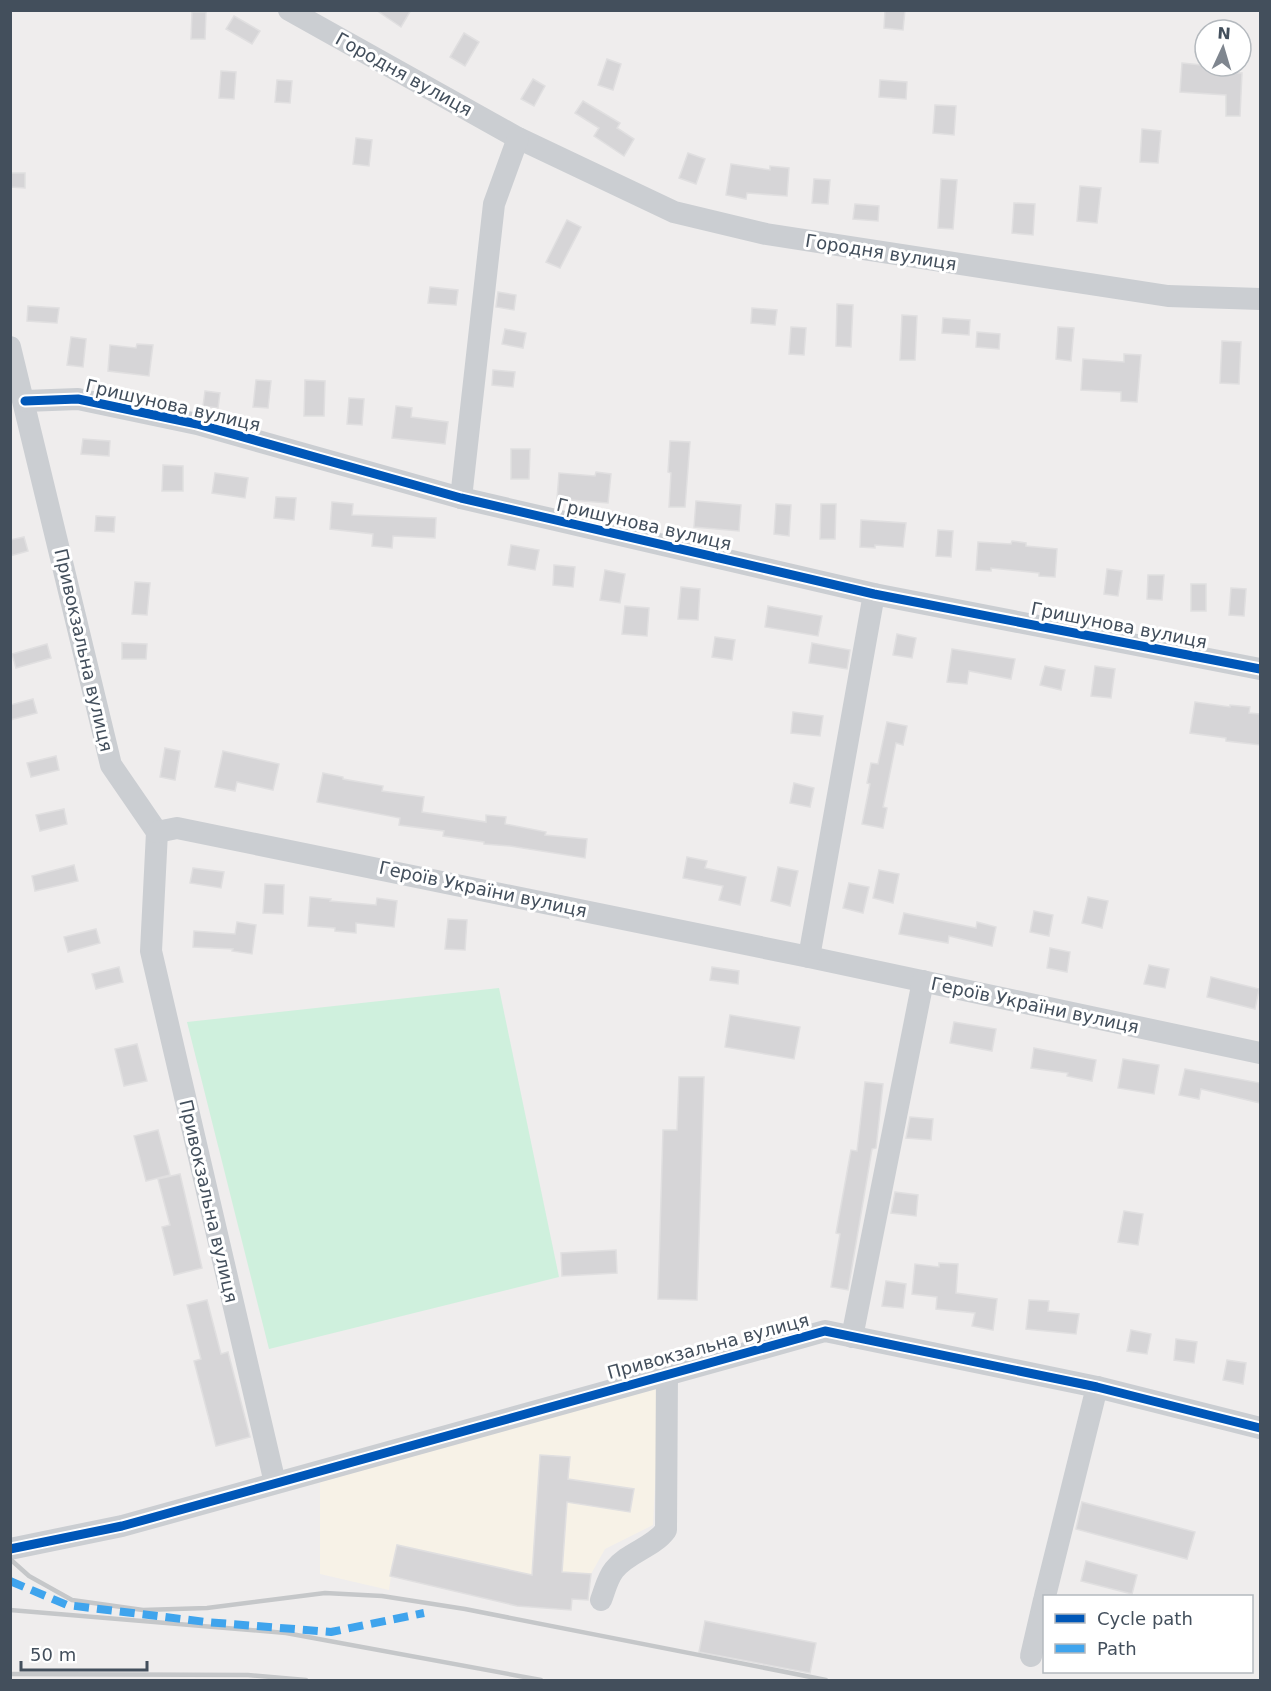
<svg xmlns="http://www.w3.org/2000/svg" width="1271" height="1691" font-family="'DejaVu Sans',sans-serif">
<rect width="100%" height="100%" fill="#efeded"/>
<path fill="#f7f2e7" d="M660,1387L653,1525L605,1549L591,1574L589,1600L572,1599L571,1610L517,1606L391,1576L389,1590L320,1574V1482Z"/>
<path fill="#cff0dd" d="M499,988L559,1277L269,1349L187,1022Z"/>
<g fill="#d6d5d7" stroke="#e0dfe0" stroke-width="1.5">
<path d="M376,10H411L401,27Z"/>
<path d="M885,10H905L903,30L884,28Z"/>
<path d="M192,12H206L205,39H191Z"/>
<path d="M234,16L260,31L252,44L226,29Z"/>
<path d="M464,33L479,42L465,66L450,57Z"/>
<path d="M607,59L621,64L613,90L598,85Z"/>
<path d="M1182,63L1211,66L1210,72L1242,73L1240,116H1226V95L1180,92Z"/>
<path d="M221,71L236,72L234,99L219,98Z"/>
<path d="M533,79L545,86L534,106L521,99Z"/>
<path d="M277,80L292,81L290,103L275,102Z"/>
<path d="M880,80L907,82L906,99L879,97Z"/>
<path d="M583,101L620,123L617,128L634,139L624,156L594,136L599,128L575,113Z"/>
<path d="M935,105L956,106L954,135L933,133Z"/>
<path d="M1142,129L1161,131L1158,163L1140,162Z"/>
<path d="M356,138L372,140L369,166L353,164Z"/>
<path d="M688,153L705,159L696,184L679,178Z"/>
<path d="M731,164L770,170V166L789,168L787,196L747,193L746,199L726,195Z"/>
<path d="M10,173H25V188L10,187Z"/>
<path d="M814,179L830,180L828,204L812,203Z"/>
<path d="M941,179L957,180L953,229L938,228Z"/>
<path d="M1080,186L1101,188L1097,223L1077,221Z"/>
<path d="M1014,203L1035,204L1033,235L1012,233Z"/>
<path d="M855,204L879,206L878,221L853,219Z"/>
<path d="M567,220L581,227L560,268L546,262Z"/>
<path d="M430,287L458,290L456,305L428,303Z"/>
<path d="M498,292L516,295L514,310L496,307Z"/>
<path d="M837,304L853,305L851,347L836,346Z"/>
<path d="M28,306L59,308L57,323L27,321Z"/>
<path d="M752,308L777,310L775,325L751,323Z"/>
<path d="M902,315L917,316L915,360H900Z"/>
<path d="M943,318L970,320L969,335L942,333Z"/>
<path d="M791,327L806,328L804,355L789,354Z"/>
<path d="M1058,327L1074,328L1071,361L1056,359Z"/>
<path d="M505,329L526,333L523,348L502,344Z"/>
<path d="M977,332L1000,334L999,349L976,347Z"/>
<path d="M71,337L86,339L83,367L67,365Z"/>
<path d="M1222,341L1241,342L1239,384L1220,383Z"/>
<path d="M137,344L153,345L149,376L108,371L110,345L136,348Z"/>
<path d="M1124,354L1141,355L1137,402L1121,401V392L1081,390L1083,359L1124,362Z"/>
<path d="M493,370L515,372L513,387L492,385Z"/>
<path d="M256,380L271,381L268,408L253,407Z"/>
<path d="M305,380L325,381L324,416H304Z"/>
<path d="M205,391L220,393L218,408L203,406Z"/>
<path d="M349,398L364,399L362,425L347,424Z"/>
<path d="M396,406L412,408L411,417L448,422L445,444L392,438Z"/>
<path d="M83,439L110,441L109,456L81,454Z"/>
<path d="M670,441L690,442L685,507H669L671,473L668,472Z"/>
<path d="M511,449H530L529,479H511Z"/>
<path d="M163,465L183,466V491H162Z"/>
<path d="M596,472L611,474L608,503L557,499L559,473L595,476Z"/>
<path d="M215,473L248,478L245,498L212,493Z"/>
<path d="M276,497L296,498L294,520L274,518Z"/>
<path d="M696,501L741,505L739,531L694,527Z"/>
<path d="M332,502L353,504L352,515L436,518L435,538L393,536L392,548L372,546L373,534L330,529Z"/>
<path d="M776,504L791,505L789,536L774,534Z"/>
<path d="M821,504H836L835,539H820Z"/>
<path d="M96,516L115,517L114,532L95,531Z"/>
<path d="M861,520L906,523L903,547L875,545V548L860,547Z"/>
<path d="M938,530L953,531L951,557L936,556Z"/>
<path d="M24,537L28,551L10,556V540Z"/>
<path d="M1012,541L1026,543V546L1057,549L1055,577L1039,576V573L991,568V571L976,570L978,542L1011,544Z"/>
<path d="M511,545L539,550L535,570L508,565Z"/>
<path d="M554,565L575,567L573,587L553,585Z"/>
<path d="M1107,569L1122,571L1118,596L1104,594Z"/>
<path d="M605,570L625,574L620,603L600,600Z"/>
<path d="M1148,575H1164L1162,600L1147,599Z"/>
<path d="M135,582L150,583L147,615L132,614Z"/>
<rect x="1191" y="584" width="15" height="27"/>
<path d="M681,587L700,589L698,620L678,619Z"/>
<path d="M1231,588L1246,589L1244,616L1229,615Z"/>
<path d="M625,606L649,608L647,636L622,634Z"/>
<path d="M768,606L822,616L818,636L765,627Z"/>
<path d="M897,634L916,638L912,658L893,655Z"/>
<path d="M715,637L735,640L732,660L712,657Z"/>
<path d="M122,643L147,644L146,659H122Z"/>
<path d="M812,643L850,650L847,669L809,663Z"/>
<path d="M47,644L51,658L16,668L12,654Z"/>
<path d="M952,649L1015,659L1011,679L969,671L967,684L947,682Z"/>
<path d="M1045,666L1065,670L1061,690L1040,685Z"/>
<path d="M1095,666L1115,669L1111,698L1091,696Z"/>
<path d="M33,699L37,713L10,720V705Z"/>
<path d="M1195,702L1230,707V705L1250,707L1249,713L1260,714V745L1226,741V738L1190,733Z"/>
<path d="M793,712L823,716L820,736L791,733Z"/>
<path d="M887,722L907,726L903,745L896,743L883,807L887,808L883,828L862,824L870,784L867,783L871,763L878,764Z"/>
<path d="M165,748L180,751L175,780L160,777Z"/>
<path d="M223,751L279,764L273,790L237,782L235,791L215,787Z"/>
<path d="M56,756L59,770L31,777L27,763Z"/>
<path d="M323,773L343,777V779L383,786L382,791L424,797L422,812L486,822V815L506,817L505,824L546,832L545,835L587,839L585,858L510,846L484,844V842L443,836L444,831L399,825L400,818L317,802Z"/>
<path d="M794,783L814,788L810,807L790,803Z"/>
<path d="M64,809L67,824L40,831L36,815Z"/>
<path d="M687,857L707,861L705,868L746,877L740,905L719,900L723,886L683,878Z"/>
<path d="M74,865L78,881L35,891L32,876Z"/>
<path d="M778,867L798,871L790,906L771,901Z"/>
<path d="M193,868L224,872L221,888L190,883Z"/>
<path d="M879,870L899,874L893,903L873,898Z"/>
<path d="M849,883L869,887L863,913L843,908Z"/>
<path d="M265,884L284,885L283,914L263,913Z"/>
<path d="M310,897L331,899L330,901L376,905L377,898L397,901L394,927L356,923V933L335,931V928L308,926Z"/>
<path d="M1088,897L1108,901L1102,928L1082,923Z"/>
<path d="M1034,911L1053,915L1049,936L1030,932Z"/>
<path d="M904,913L976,928L977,922L996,927L992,946L949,936L948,943L899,934Z"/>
<path d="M448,919L467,920L465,950L445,949Z"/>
<path d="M237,922L256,925L252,954L232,951L233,949L193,947L194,931L235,934Z"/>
<path d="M96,929L100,943L68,952L64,937Z"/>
<path d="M1050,948L1070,952L1067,972L1047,968Z"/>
<path d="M1149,965L1169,969L1165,988L1144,984Z"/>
<path d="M119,967L123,982L96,989L92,974Z"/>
<path d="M712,967L739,971L738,984L710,980Z"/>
<path d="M1211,977L1259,989L1255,1009L1207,997Z"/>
<path d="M730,1015L800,1027L794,1059L725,1047Z"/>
<path d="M954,1022L996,1029L992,1051L950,1043Z"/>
<path d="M137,1044L147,1081L124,1086L115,1049Z"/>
<path d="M1034,1048L1096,1060L1092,1081L1067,1076L1068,1073L1031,1068Z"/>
<path d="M1123,1059L1159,1065L1154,1094L1118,1088Z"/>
<path d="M1185,1069L1260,1083V1103L1201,1089L1199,1099L1179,1095Z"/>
<path d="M679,1077H704L697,1300L658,1299L663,1130H677Z"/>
<path d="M865,1082L883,1084L876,1148L872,1149L848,1290L831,1287L840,1234L836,1233L851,1150L857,1151Z"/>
<path d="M910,1117L933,1119L931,1140L906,1138Z"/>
<path d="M158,1130L170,1175L146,1181L134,1136Z"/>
<path d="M180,1174L202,1268L174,1275L162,1227L170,1225L158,1179Z"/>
<path d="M895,1192L918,1195L916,1216L891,1213Z"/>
<path d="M1124,1211L1143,1214L1138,1245L1118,1242Z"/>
<path d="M616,1250L617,1273L562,1276L561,1253Z"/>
<path d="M939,1263L958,1264L956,1293L997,1299L993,1330L972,1326L975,1313L936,1309L937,1297L912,1294L915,1264L939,1267Z"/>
<path d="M886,1281L906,1284L903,1308L882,1306Z"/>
<path d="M207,1300L221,1354L228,1352L250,1437L216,1446L194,1361L201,1359L187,1305Z"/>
<path d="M1029,1300L1049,1301L1048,1311L1079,1314L1076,1334L1026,1329Z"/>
<path d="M1131,1330L1151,1334L1147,1354L1127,1351Z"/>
<path d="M1176,1339L1197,1342L1194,1363L1174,1360Z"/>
<path d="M1227,1360L1246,1363L1243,1384L1223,1380Z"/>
<path d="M540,1455L570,1457L568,1479L634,1489L630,1512L567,1502L562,1572L591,1574L588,1600L572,1599L571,1610L517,1606L390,1576L397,1545L532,1575Z"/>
<path d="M1082,1502L1195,1532L1187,1559L1076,1529Z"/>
<path d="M1086,1561L1137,1575L1132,1594L1081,1581Z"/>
<path d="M705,1621L816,1643L810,1673L699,1652Z"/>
</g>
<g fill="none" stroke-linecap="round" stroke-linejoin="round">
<g stroke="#cbced2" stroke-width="22">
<path d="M289,10L518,138L674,212L766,234L1168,296L1260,299"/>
<path d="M10,347L111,765L157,832L151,951L275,1483"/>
<path d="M25,401L78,399L197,424L461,498L874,594L1260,669"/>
<path d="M461,498L494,204L518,138"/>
<path d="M157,832L177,828L809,957L1260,1053"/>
<path d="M809,957L874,594"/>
<path d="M852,1337L923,981"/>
<path d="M10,1549L122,1526L825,1331L1097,1387L1260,1428"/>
<path d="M1045,1596L1097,1387"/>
<path d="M601,1600C605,1590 607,1579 614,1570C628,1552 653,1548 666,1530L667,1373"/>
<path d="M1031,1656L1044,1600"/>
</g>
<g stroke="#c5c7c9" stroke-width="4.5">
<path d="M10,1559L29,1576L72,1600L143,1610L207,1608L325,1593L382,1596L465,1609L826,1680"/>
<path d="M10,1610L286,1633L541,1680"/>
<path d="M10,1674L248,1675L306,1680"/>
</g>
<path stroke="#3fa4ed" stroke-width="8" stroke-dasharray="15 8" stroke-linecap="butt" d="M10,1581L67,1605L206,1622L331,1632L424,1613"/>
<g stroke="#fff" stroke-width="13">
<g id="cycleway">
<path d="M25,401L78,399L197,424L461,498L874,594L1260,669"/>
<path d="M10,1549L122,1526L825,1331L1097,1387L1260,1428"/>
</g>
</g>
<use href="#cycleway" stroke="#0057b8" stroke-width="9"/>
</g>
<g text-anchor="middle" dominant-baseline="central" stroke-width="6" stroke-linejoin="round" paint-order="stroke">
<g font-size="18" fill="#434f5c" stroke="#fff">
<text transform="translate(404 74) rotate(29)">Городня вулиця</text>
<text transform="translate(881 252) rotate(9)">Городня вулиця</text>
<text transform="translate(173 405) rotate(13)">Гришунова вулиця</text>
<text transform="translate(644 524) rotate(13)">Гришунова вулиця</text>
<text transform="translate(1119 625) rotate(11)">Гришунова вулиця</text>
<text transform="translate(84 650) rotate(77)">Привокзальна вулиця</text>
<text transform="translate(483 889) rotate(12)">Героїв України вулиця</text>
<text transform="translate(1035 1005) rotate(12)">Героїв України вулиця</text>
<text transform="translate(209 1201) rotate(77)">Привокзальна вулиця</text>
<text transform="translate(708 1346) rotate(-15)">Привокзальна вулиця</text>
</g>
</g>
<rect width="1271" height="1691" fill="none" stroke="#434f5c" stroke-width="24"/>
<rect x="1043" y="1595" width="210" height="78" fill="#ffffff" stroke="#b4b9be" stroke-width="1.5"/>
<rect x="1055" y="1614" width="30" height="9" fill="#0057b8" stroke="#b4b9be" stroke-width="1.5"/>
<text x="1097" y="1625" font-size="18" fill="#434f5c">Cycle path</text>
<rect x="1055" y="1644" width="30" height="9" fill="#3fa4ed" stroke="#b4b9be" stroke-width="1.5"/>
<text x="1097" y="1655" font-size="18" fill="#434f5c">Path</text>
<g transform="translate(1223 48) rotate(4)"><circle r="28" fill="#ffffff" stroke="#b4b9be" stroke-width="1.5"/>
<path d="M0-4.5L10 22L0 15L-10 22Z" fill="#7f868f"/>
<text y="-9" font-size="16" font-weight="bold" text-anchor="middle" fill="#434f5c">N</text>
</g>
<path d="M21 1661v9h126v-9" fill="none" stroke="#434f5c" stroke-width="3"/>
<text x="30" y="1661" font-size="18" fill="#434f5c" stroke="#ffffff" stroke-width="4.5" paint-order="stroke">50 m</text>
</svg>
